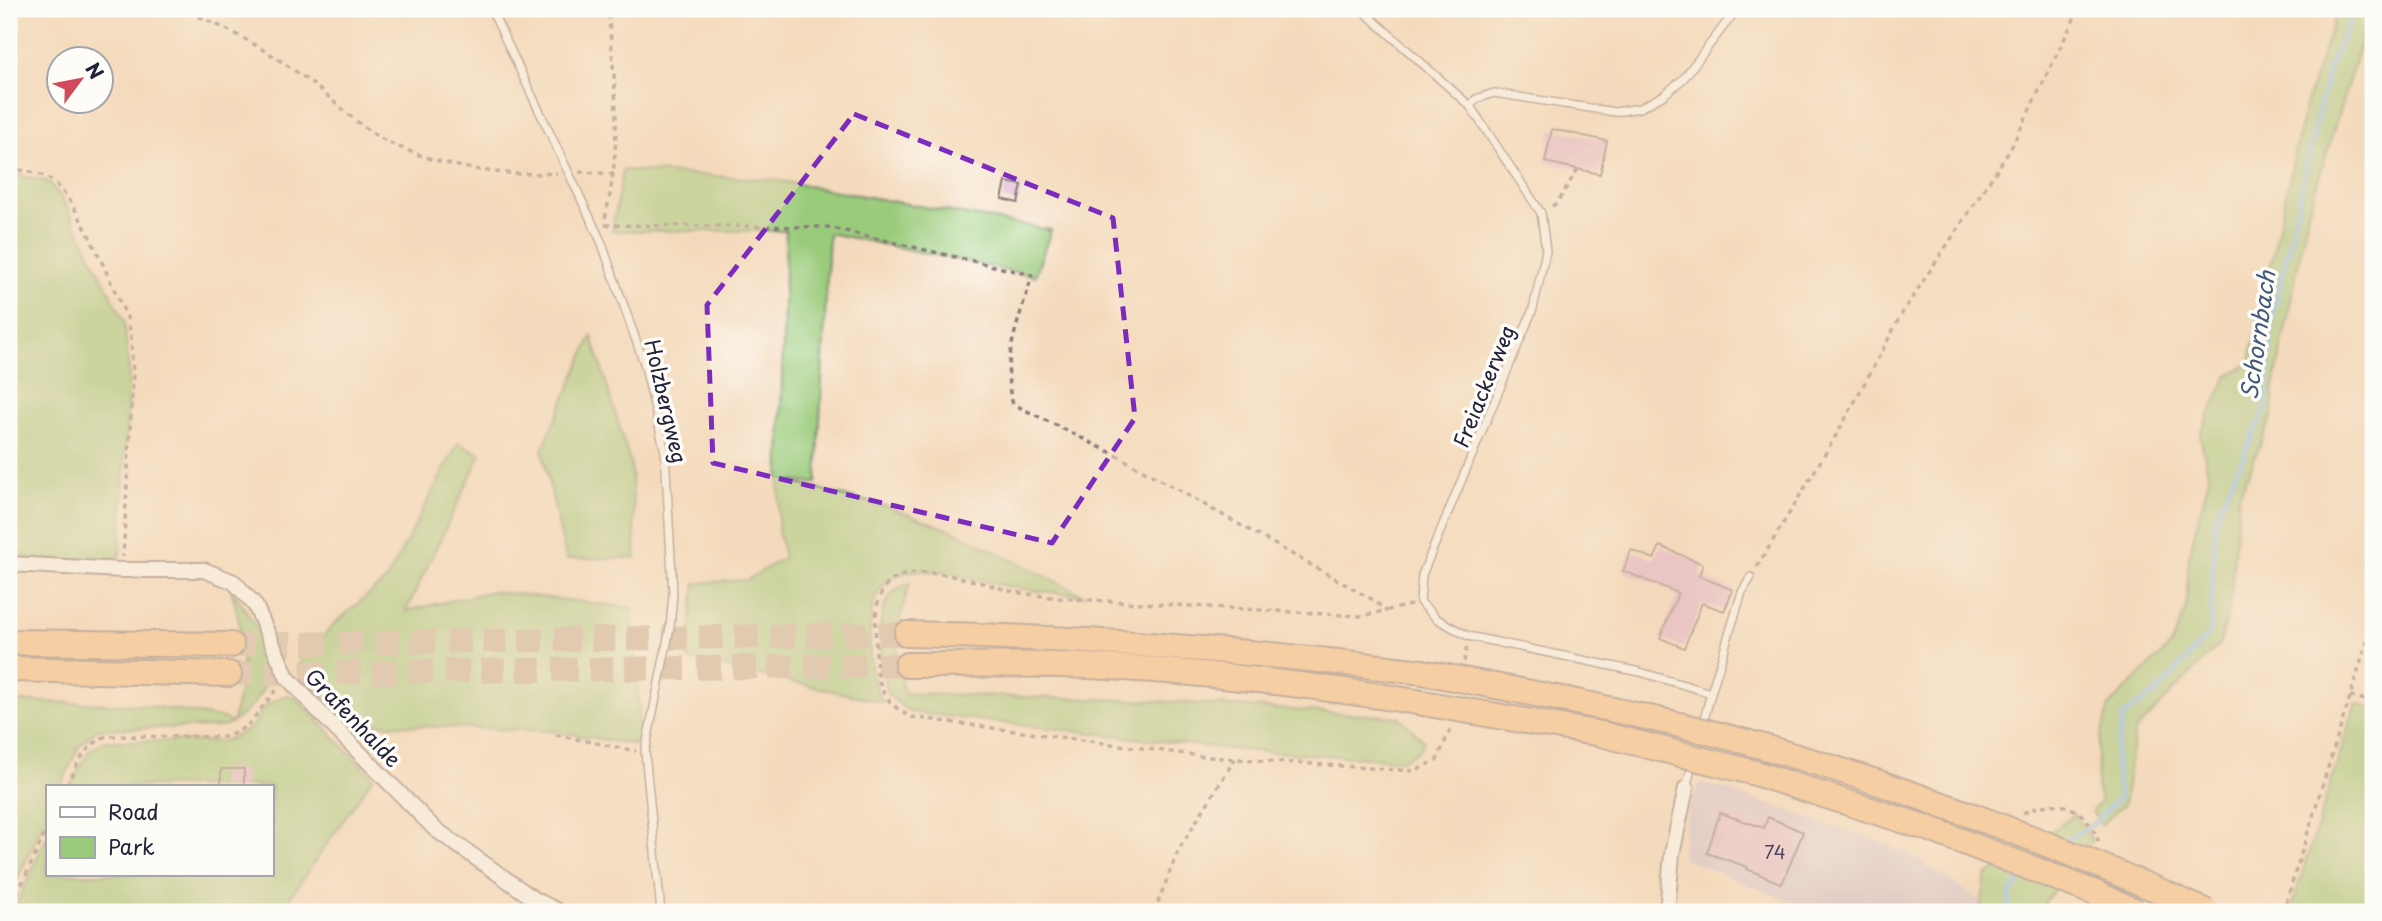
<svg xmlns="http://www.w3.org/2000/svg" width="2382" height="921" font-family="'Playpen Sans',sans-serif">
<rect width="100%" height="100%" fill="#fdfcf7"/>
<filter id="ink" filterUnits="userSpaceOnUse"><feTurbulence type="fractalNoise" baseFrequency=".0143" numOctaves="2"/><feDisplacementMap in="SourceGraphic" scale="14" xChannelSelector="R" yChannelSelector="G"/><feConvolveMatrix kernelMatrix="1 2 1 2 8 2 1 2 1" color-interpolation-filters="sRGB"/></filter>
<filter id="wash" filterUnits="userSpaceOnUse"><feTurbulence type="fractalNoise" baseFrequency=".00686" numOctaves="4" result="noise"/><feDisplacementMap in="SourceGraphic" scale="28" xChannelSelector="R" yChannelSelector="G"/><feGaussianBlur stdDeviation="1.57" result="paint"/><feColorMatrix in="noise" values="0 0 0 0 0 0 0 0 0 0 0 0 0 0 0 0 0 1.4 0 .05"/><feComposite in="paint" operator="in"/></filter>
<g filter="url(#wash)">
<rect width="100%" height="100%" fill="#f4dabc"/>
<path fill="#cdbed2" d="M1701,782L1876,840L1911,855L1982,902L1980,912H1815L1681,857L1688,804Z"/>
<g fill="#9acb7a" stroke="#5e765a" stroke-width="2">
<path d="M2338,9H2373V17L2366,25L2308,213L2273,393V414L2239,496L2230,605L2220,643L2135,731L2124,804L2101,825L2092,811L2101,801L2097,787L2098,747L2109,706L2172,644L2186,609L2189,555L2209,478L2200,435L2227,376L2249,364L2305,106Z"/>
<path d="M623,170L775,180L1051,230L1035,276L829,233L817,483L785,481L887,507L954,531L1085,596C1060,593 1035,591 1011,587C959,578 875,540 870,625C869,652 869,678 883,702L687,659L696,583L747,580L784,557L778,530L786,231H612Z"/>
<path d="M9,173L49,182L63,200L124,320L129,371L120,556L111,562L9,558Z"/>
<path d="M592,336L631,465L636,558L566,559L542,450Z"/>
<path d="M458,443L481,454L406,611L492,591L632,608L640,727L638,745L550,731L369,724L338,711L309,683L298,665L335,623L387,579Z"/>
<path d="M910,583C895,630 893,645 904,693L1157,701L1399,717L1424,741L1418,751L1402,760L1239,750L909,712L887,694C882,659 866,596 910,583Z"/>
<path d="M231,589C243,606 267,639 269,660C271,688 247,718 222,727L98,729L79,746L61,786H47V815L9,897V701L142,705L223,718L232,723C246,672 246,639 231,589Z"/>
<path d="M286,695L296,698L373,777L280,912H13L47,836V874H271V786H70L89,751L104,741H224L251,728L265,706Z"/>
<path d="M2356,703L2373,708V912H2290Z"/>
<path d="M2075,815L2092,840L2045,902L2042,912H1980L1986,876Z"/>
</g>
<g fill="none" stroke-linecap="round" stroke-linejoin="round">
<g stroke="#7cbdf1" stroke-width="5">
<path d="M2062,843L2091,826L2119,798L2115,755L2124,715L2156,693L2211,632L2215,518L2266,407L2272,321L2308,159L2329,66L2355,9"/>
<path d="M2008,912L2010,894L2025,873"/>
</g>
</g>
<g id="blocks">
<g fill="#deaace">
<path d="M1552,129L1607,141L1600,174L1545,162Z"/>
<path d="M1006,182L1022,185L1018,203L1002,199Z"/>
<path d="M1660,546L1703,564L1699,576L1733,590L1724,611L1702,603L1684,648L1660,638L1678,593L1623,571L1631,550L1654,559Z"/>
<rect x="221" y="769" width="23" height="17"/>
<path d="M1720,813L1764,828L1768,817L1803,832L1782,884L1747,869L1748,867L1707,853Z"/>
</g>
</g>
</g>
<g filter="url(#ink)">
<use href="#blocks" fill-opacity="0" stroke="#8b7e7c" stroke-width="2"/>
<g fill="none" stroke-linecap="round" stroke-linejoin="round">
<g stroke="#cab5a2" stroke-width="24" stroke-dasharray="24 12" stroke-linecap="butt">
<path d="M231,645L907,634"/>
<path d="M229,674L907,665"/>
</g>
<g stroke="#8b7e7c" stroke-width="10">
<g id="lane">
<path d="M491,9L601,241L644,363L665,452L673,593L670,628L645,752L661,912"/>
<path d="M1361,9L1470,106L1541,213L1546,251L1533,309L1422,575L1420,602L1437,619L1468,636L1640,672L1711,693L1686,788"/>
<path d="M1470,106L1476,99L1494,93L1615,112L1640,108L1664,95L1683,79L1737,9"/>
<path d="M1711,693L1742,592L1751,577"/>
</g>
</g>
<g stroke="#8b7e7c" stroke-width="18">
<g id="street">
<path d="M9,564L122,570H204L234,582L255,605L287,677L327,720L435,829L534,899L560,912"/>
<path d="M1667,912L1672,854L1686,788"/>
</g>
</g>
<g stroke="#8b7e7c" stroke-width="28">
<g id="highway">
<path d="M907,634C1080,637 1250,650 1422,672"/>
<path d="M9,642L231,645"/>
<path d="M907,665C957,665 1007,664 1056,665C1177,668 1298,683 1417,702"/>
<path d="M9,669L229,674"/>
</g>
</g>
<g stroke="#8b7e7c" stroke-width="3.5" stroke-dasharray="5 5" stroke-linecap="butt">
<path d="M180,9C228,27 273,53 314,85C337,103 360,128 386,141C439,167 499,177 557,173"/>
<path d="M9,169C22,170 39,172 51,180C76,195 112,287 127,317L131,335L133,379L123,557"/>
<path d="M579,172L615,174"/>
<path d="M1552,206L1557,203L1578,169"/>
<path d="M605,218C623,143 615,85 608,9"/>
<path d="M605,225L828,227L1032,275C1021,316 999,363 1013,404L1118,456L1375,601L1387,612"/>
<path d="M1757,567L1841,427L1904,310L2010,150L2079,9"/>
<path d="M1411,605L1361,616L1058,598C1042,596 1026,594 1010,591C981,583 910,558 887,585C872,602 876,631 876,652C876,683 882,702 911,717L1208,757L1415,771L1437,760L1451,728"/>
<path d="M1464,662L1467,645"/>
<path d="M2350,696L2373,702"/>
<path d="M556,735L636,751"/>
<path d="M67,786C77,764 84,747 106,736L227,737L247,726L277,689"/>
<path d="M2023,813C2058,796 2086,805 2099,843"/>
<path d="M9,912L47,829"/>
<path d="M1154,912L1179,849L1235,759"/>
<path d="M2283,912L2373,623"/>
</g>
<use href="#lane" stroke="#fff" stroke-width="7"/>
<use href="#street" stroke="#fff" stroke-width="14"/>
<use href="#highway" stroke="#f7be88" stroke-width="24"/>
<g stroke="#8b7e7c" stroke-width="28" stroke-linecap="butt">
<g id="highway-bridge">
<path d="M1422,672C1537,694 1652,715 1764,747C1916,791 2063,847 2207,912"/>
<path d="M1417,702L1601,734L1755,773L1930,829L2095,893L2137,912"/>
</g>
</g>
<use href="#highway-bridge" stroke="#f7be88" stroke-width="24"/>
</g>
</g>
<path d="M0 0H2382V921H0ZM854,114L1113,218L1135,418L1052,543L713,463L707,305Z" fill="#f4dabc" fill-opacity=".55" fill-rule="evenodd"/>
<path fill="none" stroke="#7b2cbf" stroke-width="5" stroke-dasharray="14 9" stroke-linejoin="round" d="M854,114L1113,218L1135,418L1052,543L713,463L707,305Z"/>
<g text-anchor="middle" dominant-baseline="central" stroke-width="7" stroke-linejoin="round" paint-order="stroke">
<g font-size="18" fill="#514460">
<text x="1775" y="851">74</text>
</g>
<g font-size="21" fill="#22223b" stroke="#fdfcf7">
<text transform="translate(1483 386) rotate(-68)">Freiackerweg</text>
<text transform="translate(667 401) rotate(77)">Holzbergweg</text>
<text transform="translate(354 717) rotate(46)">Grafenhalde</text>
</g>
<g font-size="23" font-style="italic" fill="#42587b" stroke="#fdfcf7">
<text transform="translate(2257 335) rotate(-82)">Schornbach</text>
</g>
</g>
<rect width="2382" height="921" fill="none" stroke="#fdfcf7" stroke-width="35"/>
<rect x="46" y="785" width="228" height="91" fill="#fdfcf7" stroke="#a5a5ac" stroke-width="2"/>
<rect x="60" y="807" width="35" height="10" fill="#ffffff" stroke="#a5a5ac" stroke-width="2"/>
<text x="108" y="820" font-size="21" fill="#22223b">Road</text>
<rect x="60" y="837" width="35" height="21" fill="#9acb7a" stroke="#a5a5ac" stroke-width="2"/>
<text x="108" y="855" font-size="21" fill="#22223b">Park</text>
<g transform="translate(80 80) rotate(58)"><circle r="33" fill="#fdfcf7" stroke="#a5a5ac" stroke-width="2"/>
<path d="M0-5L12 26L0 18L-12 26Z" fill="#d1495b"/>
<text y="-10" font-size="19" font-weight="bold" text-anchor="middle" fill="#22223b">N</text>
</g>
</svg>
